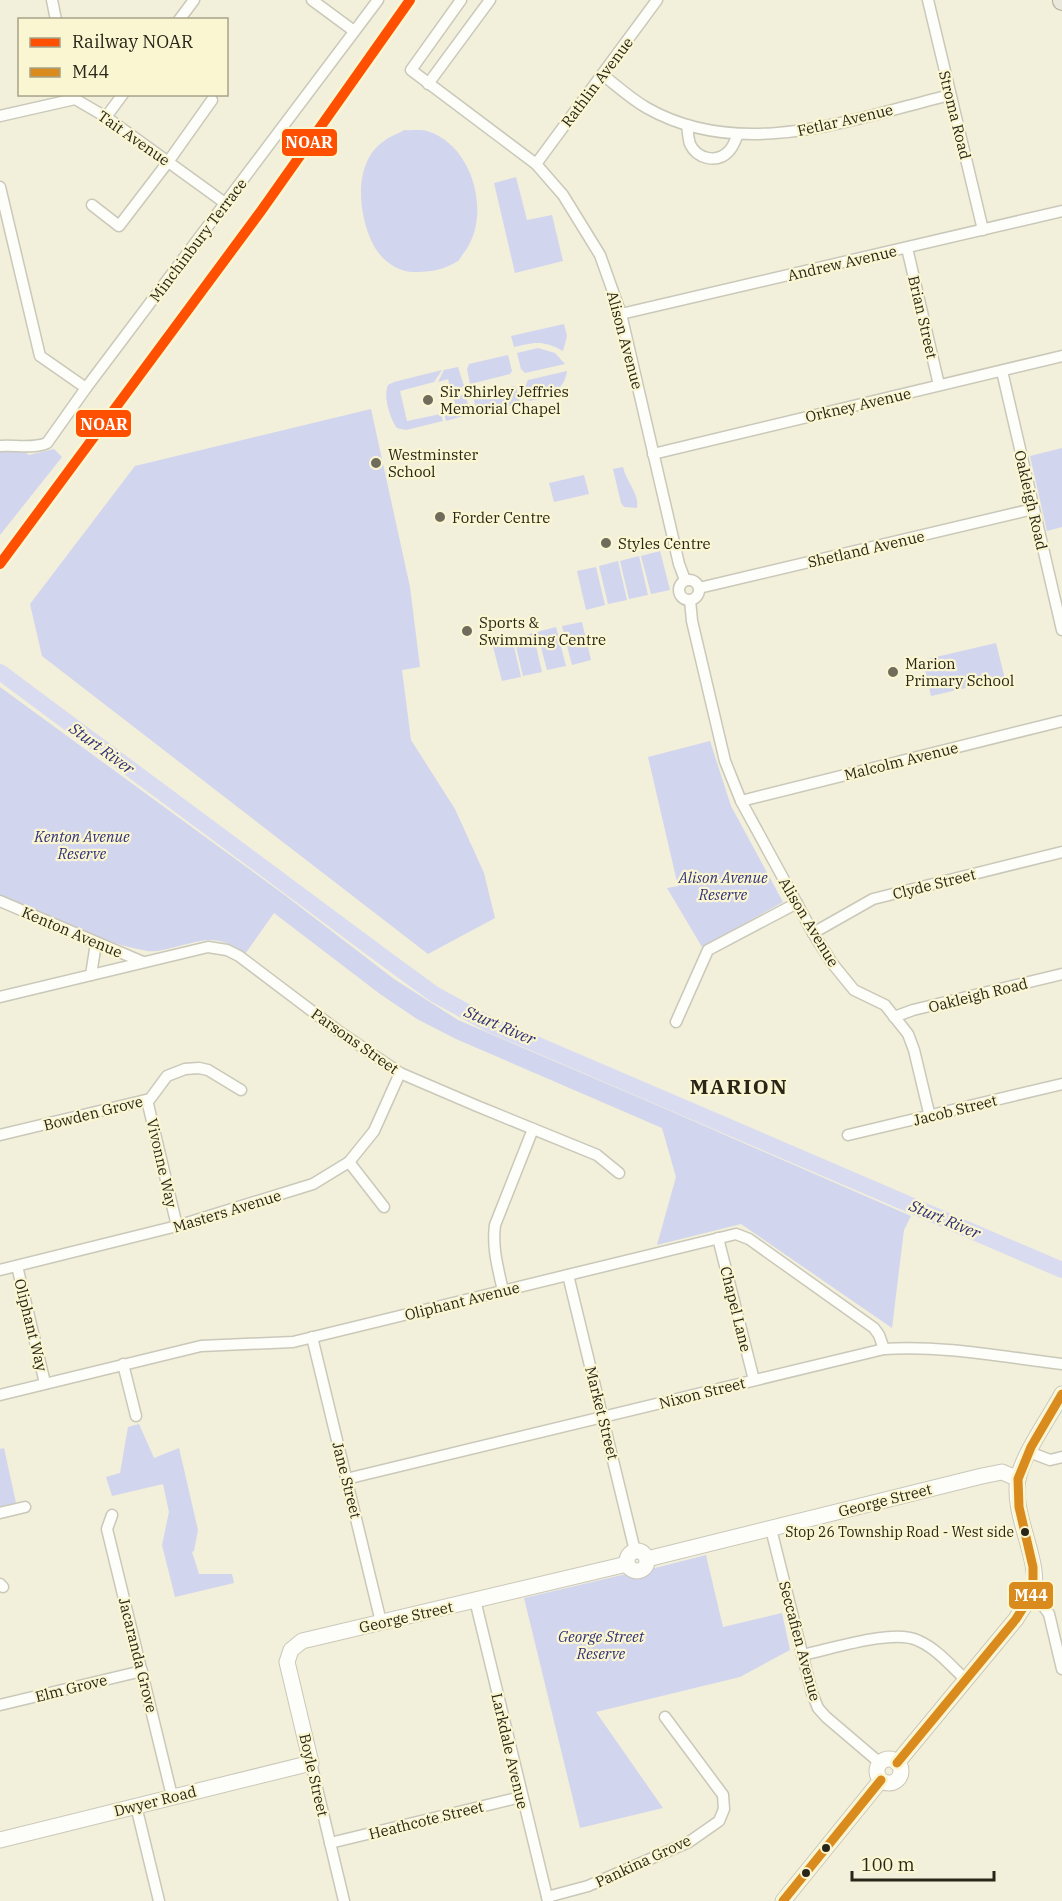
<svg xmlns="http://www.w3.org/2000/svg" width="1062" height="1901" font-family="'IBM Plex Serif',serif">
<rect width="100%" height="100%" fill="#f2efdb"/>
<g fill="#d2d5ee">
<path d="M404,130C411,131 420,129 427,131C473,145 491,213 466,250C463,253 461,258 458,261C444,270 430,272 414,272C396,272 379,258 372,242C358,213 353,162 384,141C390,136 398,134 404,130Z"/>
<path d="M516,177L527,220L552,215L563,261L515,273L494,183Z"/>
<path d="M564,324L567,336L563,351C543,340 535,342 514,347L511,336Z"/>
<path d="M538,348L555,353L565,364L525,373L521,369L517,353Z"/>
<path d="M508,355L512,371L510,374L470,384L467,369L469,364Z"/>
<path d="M458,367L464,386L456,391L451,392L448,379L438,382L444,370Z"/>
<path d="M442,370L434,382L400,391L407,421L441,414L443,421L406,430L397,428C390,419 383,396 388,385L394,382Z"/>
<path d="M567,371C564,392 547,397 529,401L525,387L528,380Z"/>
<path d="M514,386L516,387L520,403L483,412L476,409L473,396Z"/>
<path d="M459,395L466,396L470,414L446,421L444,413L457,410L453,397Z"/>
<path d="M371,409L410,587L420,667L402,670L411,740L455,809L484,873L495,918L428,954L42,656L30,604L135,466Z"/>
<path d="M18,447L29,455L54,449L62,457L0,535V448Z"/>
<path d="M1062,448V527L1047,531L1030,456Z"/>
<path d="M623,467C626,481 640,495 637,508L624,507L621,503L613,469Z"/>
<path d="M584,475L589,494L554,502L549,483Z"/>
<path d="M660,551L670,590L651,594L641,556Z"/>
<path d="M639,556L648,595L629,599L620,561Z"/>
<path d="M618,561L627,600L608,604L599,566Z"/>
<path d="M596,567L605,605L586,610L577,571Z"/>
<path d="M582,622L591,660L572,665L562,626Z"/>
<path d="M556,627L566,666L547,670L537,632Z"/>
<path d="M533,633L542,672L523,676L514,638Z"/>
<path d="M512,638L521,677L502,681L492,643Z"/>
<path d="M996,643L1005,679L931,696L923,660Z"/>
<path d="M0,687L286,896L394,979L458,1020L668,1110L911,1216L904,1230L892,1328L741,1224L657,1245L676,1177L662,1128L456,1039L417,1019L380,994L274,913L245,954C216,932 203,941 171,948C163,950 156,952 148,951C98,943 46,914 0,895Z"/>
<path d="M710,741L731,806L783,902L702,947L667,888L678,886L648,757Z"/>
<path d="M139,1424L154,1458L179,1448L198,1530L194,1551L192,1552L199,1574H232L234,1583L175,1597L162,1545L169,1512L163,1484L112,1496L106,1477L120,1473L128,1427Z"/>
<path d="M4,1448L16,1503L0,1507V1449Z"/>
<path d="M706,1555L723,1627L782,1613L790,1650L740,1677L596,1712L663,1808L580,1828L524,1598L626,1574C634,1578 645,1575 651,1569Z"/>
</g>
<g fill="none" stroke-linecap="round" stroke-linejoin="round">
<path stroke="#d9dcf1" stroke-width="16" d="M0,672L382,956L434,994L489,1024L1062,1270"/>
<g stroke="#cac8b8" stroke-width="13">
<g id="street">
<path d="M52,0L56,20"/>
<path d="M312,0L354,31"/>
<path d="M461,0L411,70L536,164L563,195L600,255L621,314L679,564L685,580"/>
<path d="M928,0L983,230"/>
<path d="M179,20L194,0"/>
<path d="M603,75C617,86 631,99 647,108C742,162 852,119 950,95"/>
<path d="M428,84L490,0"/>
<path d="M0,116L75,99L106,117L225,203"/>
<path d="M106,117L123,94"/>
<path d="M687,125C688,131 688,138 690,144C697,159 717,164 729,151C733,147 736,139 738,134"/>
<path d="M536,164L657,0"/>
<path d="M0,187L40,356L86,388"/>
<path d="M92,205L119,226L168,162L212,100"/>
<path d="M907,248L939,385"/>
<path d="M621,314L1062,211"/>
<path d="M1002,371L1062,630"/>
<path d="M1,446C15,445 34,449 47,443L86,388L378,0"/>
<path d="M653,454L1062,356"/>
<circle cx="689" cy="590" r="10"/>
<path d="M699,588L1033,509"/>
<path d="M690,600L692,621L725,761L741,801L813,933L832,963L854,990L885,1005L908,1034L914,1050L930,1117"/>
<path d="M741,801L1062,721"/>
<path d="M0,901L143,962"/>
<path d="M813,933L873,899L1062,852"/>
<path d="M91,975L96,943"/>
<path d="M0,997L208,947L227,950L239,956L337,1030L400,1073L477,1106L597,1155L619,1173"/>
<path d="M894,1017L913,1010L1062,974"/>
<path d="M676,1022L708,950L797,903"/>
<path d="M147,1100L177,1226"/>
<path d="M0,1135L150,1099L167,1076L185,1069L199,1068L208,1070L241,1090"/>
<path d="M848,1135L1062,1084"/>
<path d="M349,1162L384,1207"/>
<path d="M718,1238L754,1380"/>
<path d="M17,1266L45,1383"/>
<path d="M0,1270L177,1226L313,1184L349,1162L374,1131L400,1073"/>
<path d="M568,1275L635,1551"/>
<path d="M503,1291C498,1268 492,1248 495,1225L533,1129"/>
<path d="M312,1337L381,1622"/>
<path d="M123,1364L136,1416"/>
<path d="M0,1395L201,1346L293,1342L736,1234L749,1239L874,1328L879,1335L884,1349"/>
<path d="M1029,1452L1050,1460L1062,1457"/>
<path d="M346,1479L884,1349C943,1345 1003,1357 1062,1364"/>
<path d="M0,1513L25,1507"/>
<path d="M112,1515L107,1529L172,1796"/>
<path d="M771,1529L812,1693L818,1708L826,1717L880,1763"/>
<path d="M0,1584L3,1587"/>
<path d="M1030,1598L1044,1607L1049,1614L1062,1669"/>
<path d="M475,1600L548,1901"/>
<path d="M802,1655C832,1649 894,1628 919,1641C937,1649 951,1666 965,1679"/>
<path d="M0,1705L142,1671"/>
<path d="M311,1763L344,1901"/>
<path d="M136,1806L159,1901"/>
<path d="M330,1843L521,1797"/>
<path d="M547,1897L588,1886L689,1842L719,1821L724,1809L723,1795L665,1717"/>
</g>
</g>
<g stroke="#cac8b8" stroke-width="17">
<g id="secondary">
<circle cx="637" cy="1561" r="10"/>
<path d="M647,1559L982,1476L1002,1472L1018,1479"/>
<circle cx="889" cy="1771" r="12"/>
<path d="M897,1763L1016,1619C1021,1610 1029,1601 1033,1592C1042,1563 1011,1514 1018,1479C1023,1454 1049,1418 1062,1394"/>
<path d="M0,1840L311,1763L287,1662L291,1650L302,1641L627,1564"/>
<path d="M783,1901L881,1780"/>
</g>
</g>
<g stroke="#ada991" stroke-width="20">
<path id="primary" d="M1062,0V1"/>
</g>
<use href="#street" stroke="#fdfdfa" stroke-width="10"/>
<use href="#secondary" stroke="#fdfdfa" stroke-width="15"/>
<use href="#primary" stroke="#eae8dd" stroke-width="18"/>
<g stroke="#fbf6d2" stroke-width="14">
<g id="bus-1">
<path d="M897,1763L1016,1619L1033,1592V1567L1019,1507L1018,1479L1031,1447L1062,1394"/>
<path d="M783,1901L881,1780"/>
</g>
</g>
<use href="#bus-1" stroke="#da8b1d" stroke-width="9"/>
<g stroke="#fbf6d2" stroke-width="15">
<path id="rail-1" d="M0,564L261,211L410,0"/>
</g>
<use href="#rail-1" stroke="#fe5000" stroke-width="10"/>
</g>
<g fill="#6f6c5c" stroke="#fbf6d2" stroke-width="2">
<circle cx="428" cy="400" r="6"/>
<circle cx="376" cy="463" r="6"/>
<circle cx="440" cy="517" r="6"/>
<circle cx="606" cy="543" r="6"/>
<circle cx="467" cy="631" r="6"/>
<circle cx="893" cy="672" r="6"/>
</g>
<g fill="#282618" stroke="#fbf6d2" stroke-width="2">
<circle cx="1025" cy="1532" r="5"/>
<circle cx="826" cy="1848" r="5"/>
<circle cx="806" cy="1873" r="5"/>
</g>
<g text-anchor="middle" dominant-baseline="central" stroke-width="4.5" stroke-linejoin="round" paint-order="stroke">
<g font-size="14" fill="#282618" stroke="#fbf6d2" text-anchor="end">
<text x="1014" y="1532">Stop 26 Township Road - West side</text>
</g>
<g font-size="15" fill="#282618" stroke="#fbf6d2">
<text transform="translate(597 82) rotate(-53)">Rathlin Avenue</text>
<text transform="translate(955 115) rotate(76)">Stroma Road</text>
<text transform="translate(845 120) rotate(-13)">Fetlar Avenue</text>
<text transform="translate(134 138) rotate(35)">Tait Avenue</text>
<text transform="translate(198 240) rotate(-53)">Minchinbury Terrace</text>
<text transform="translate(842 263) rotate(-13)">Andrew Avenue</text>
<text transform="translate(923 317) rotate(77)">Brian Street</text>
<text transform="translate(625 340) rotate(75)">Alison Avenue</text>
<text transform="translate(858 405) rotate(-13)">Orkney Avenue</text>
<text transform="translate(1031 500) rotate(77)">Oakleigh Road</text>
<text transform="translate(866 549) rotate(-13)">Shetland Avenue</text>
<text transform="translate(901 761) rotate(-14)">Malcolm Avenue</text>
<text transform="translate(934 884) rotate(-14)">Clyde Street</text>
<text transform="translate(809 922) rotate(59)">Alison Avenue</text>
<text transform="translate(72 932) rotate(23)">Kenton Avenue</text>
<text transform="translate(978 995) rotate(-14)">Oakleigh Road</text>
<text transform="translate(355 1041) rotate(35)">Parsons Street</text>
<text transform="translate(955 1110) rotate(-14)">Jacob Street</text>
<text transform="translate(93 1113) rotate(-14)">Bowden Grove</text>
<text transform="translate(162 1163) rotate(77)">Vivonne Way</text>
<text transform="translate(227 1211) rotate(-17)">Masters Avenue</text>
<text transform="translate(462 1301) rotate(-14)">Oliphant Avenue</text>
<text transform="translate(736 1309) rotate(76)">Chapel Lane</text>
<text transform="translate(31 1325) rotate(76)">Oliphant Way</text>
<text transform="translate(702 1393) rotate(-14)">Nixon Street</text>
<text transform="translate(602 1413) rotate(76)">Market Street</text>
<text transform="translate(347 1480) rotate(76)">Jane Street</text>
<text transform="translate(885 1500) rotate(-14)">George Street</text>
<text transform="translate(406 1617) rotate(-13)">George Street</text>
<text transform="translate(800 1641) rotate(75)">Seccafien Avenue</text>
<text transform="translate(138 1655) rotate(76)">Jacaranda Grove</text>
<text transform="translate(71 1688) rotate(-14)">Elm Grove</text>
<text transform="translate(510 1751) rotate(77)">Larkdale Avenue</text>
<text transform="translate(314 1775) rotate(77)">Boyle Street</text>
<text transform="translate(155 1801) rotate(-14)">Dwyer Road</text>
<text transform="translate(426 1820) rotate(-14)">Heathcote Street</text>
<text transform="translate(643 1861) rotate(-25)">Pankina Grove</text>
</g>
<g font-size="15" fill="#282618" stroke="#fbf6d2" text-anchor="start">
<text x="440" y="391">Sir Shirley Jeffries<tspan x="440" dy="17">Memorial Chapel</tspan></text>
<text x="388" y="454">Westminster<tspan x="388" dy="17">School</tspan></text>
<text x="452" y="517">Forder Centre</text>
<text x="618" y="543">Styles Centre</text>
<text x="479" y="622">Sports &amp;<tspan x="479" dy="17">Swimming Centre</tspan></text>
<text x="905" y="663">Marion<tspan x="905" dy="17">Primary School</tspan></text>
</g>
<g font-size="15" font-style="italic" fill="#32327a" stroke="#fbf6d2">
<text x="82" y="836">Kenton Avenue<tspan x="82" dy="17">Reserve</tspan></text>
<text x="723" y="877">Alison Avenue<tspan x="723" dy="17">Reserve</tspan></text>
<text x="601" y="1636">George Street<tspan x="601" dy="17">Reserve</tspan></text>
</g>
<g font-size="16" font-style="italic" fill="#2f2f76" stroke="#fbf6d2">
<text transform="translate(102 748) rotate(36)">Sturt River</text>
<text transform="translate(500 1025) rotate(23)">Sturt River</text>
<text transform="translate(945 1219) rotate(23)">Sturt River</text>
</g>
<g font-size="21" font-weight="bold" letter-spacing="1.5" fill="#282618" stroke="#fbf6d2">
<text x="739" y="1086">MARION</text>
</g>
</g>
<g stroke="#fbf6d2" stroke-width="2">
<rect x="281" y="128" width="57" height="29" rx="6" fill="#fe5000"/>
<rect x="75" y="409" width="57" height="29" rx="6" fill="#fe5000"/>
<rect x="1008" y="1581" width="46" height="29" rx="6" fill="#da8b1d"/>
</g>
<g font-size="16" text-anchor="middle" font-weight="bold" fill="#fff">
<text x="309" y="148">NOAR</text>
<text x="104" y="430">NOAR</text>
<text x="1031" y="1601">M44</text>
</g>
<rect x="18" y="18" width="210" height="78" fill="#fbf6d2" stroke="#a7a388" stroke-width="1.5"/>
<rect x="30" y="38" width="30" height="9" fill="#fe5000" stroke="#a7a388" stroke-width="1.5"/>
<text x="72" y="48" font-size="18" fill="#282618">Railway NOAR</text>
<rect x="30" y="68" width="30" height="9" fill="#da8b1d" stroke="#a7a388" stroke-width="1.5"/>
<text x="72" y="78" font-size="18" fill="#282618">M44</text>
<path d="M852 1871v9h142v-9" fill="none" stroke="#282618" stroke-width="3"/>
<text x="861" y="1871" font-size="18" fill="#282618" stroke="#fbf6d2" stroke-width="4.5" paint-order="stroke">100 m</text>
</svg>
